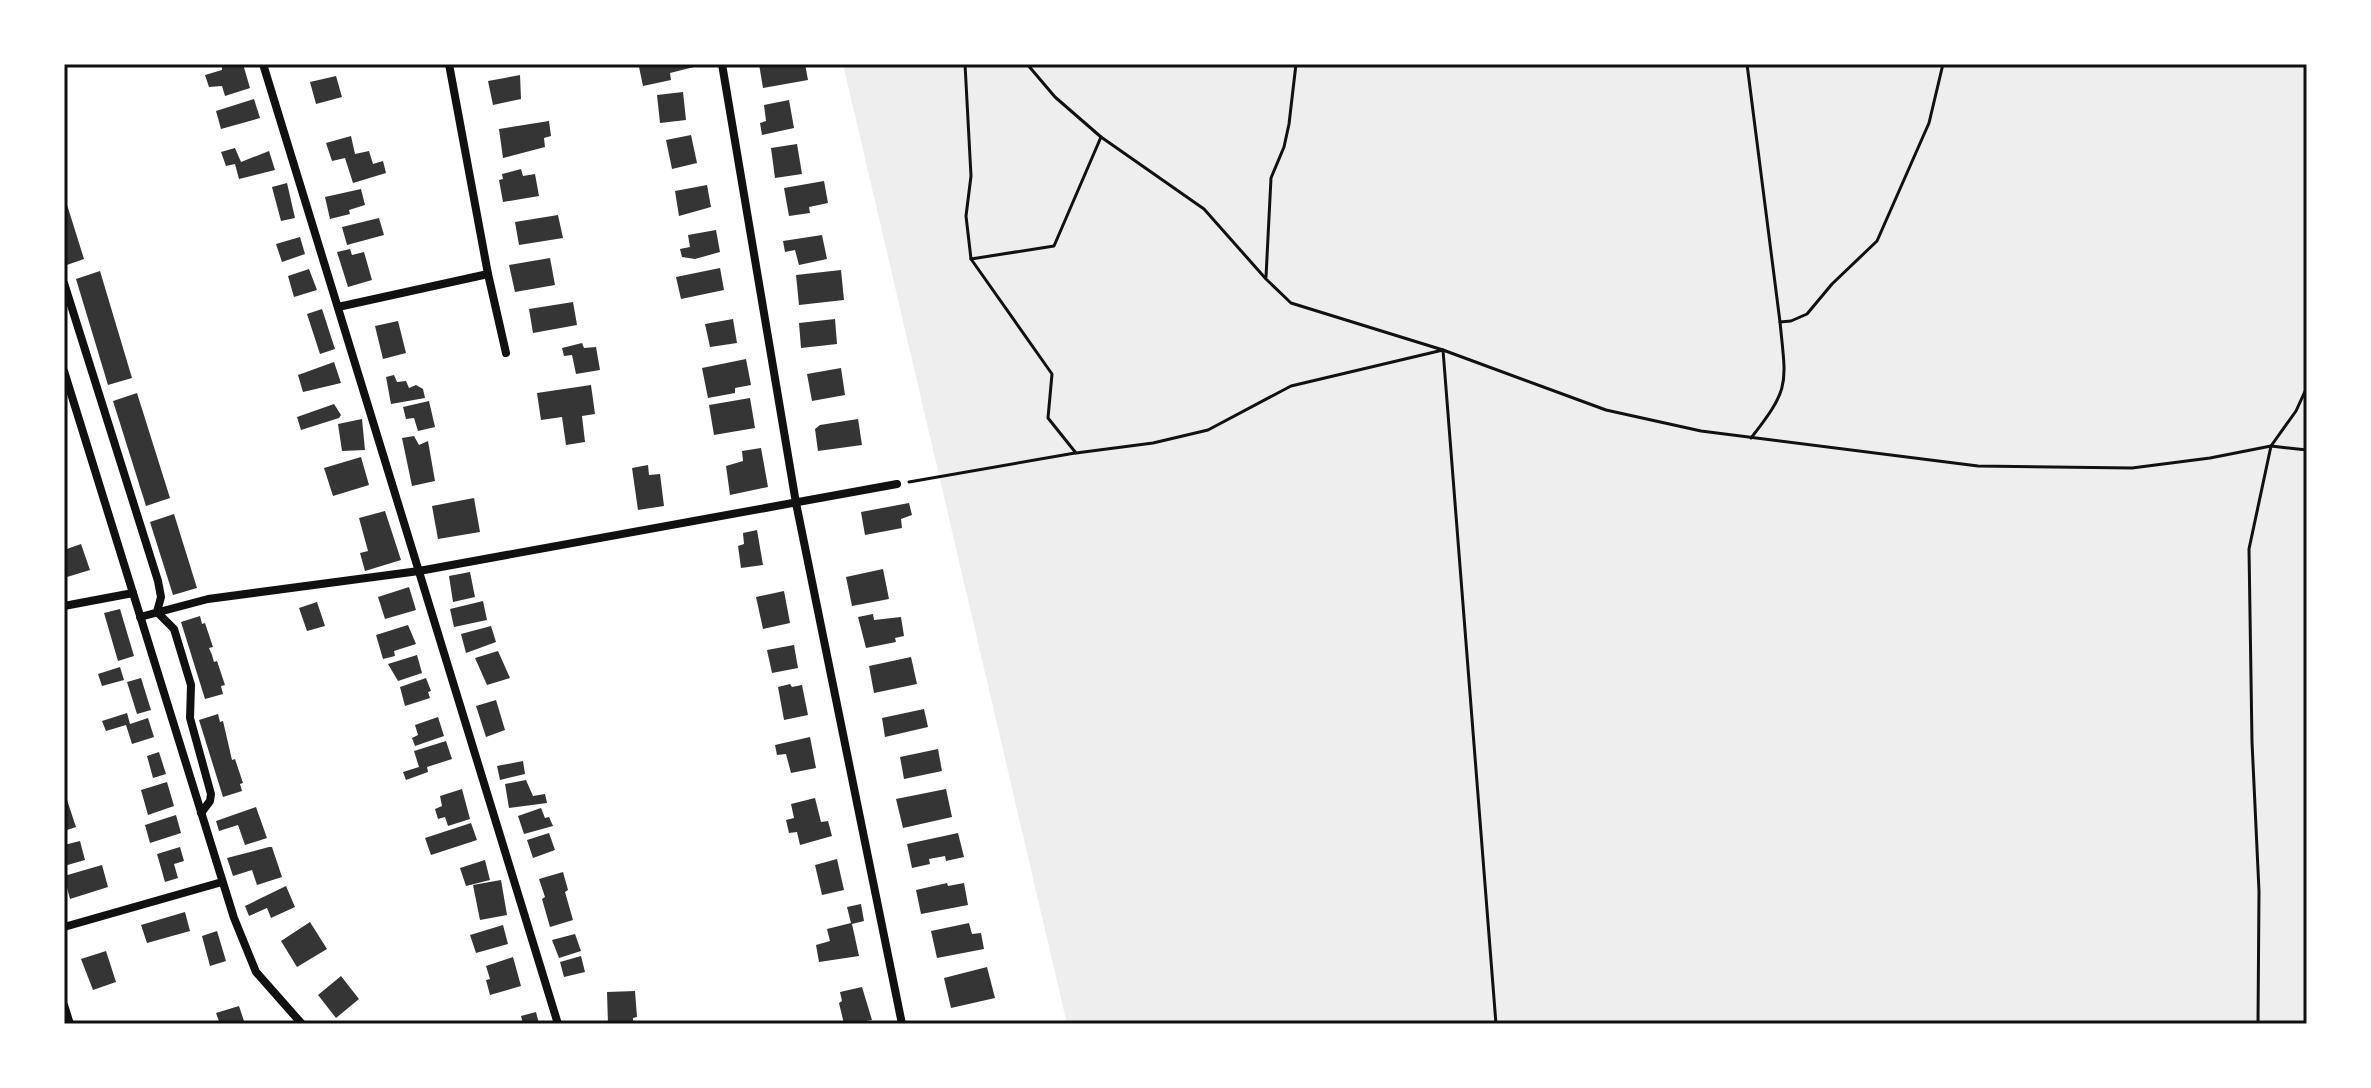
<svg xmlns="http://www.w3.org/2000/svg" width="2371" height="1088" font-family="Montserrat,sans-serif">
<rect width="100%" height="100%" fill="#fff"/>
<path fill="#eee" d="M843,64H2307V1024H1067Z"/>
<g fill="#353535">
<path d="M222,64H243L250,88L225,96L222,86L209,87L205,75L222,70Z"/>
<path d="M648,64H694V67L670,73L671,80L643,86L639,67Z"/>
<path d="M759,64H805L808,80L763,88Z"/>
<path d="M520,75L521,99L493,105L488,81Z"/>
<path d="M336,76L342,97L316,104L310,82Z"/>
<path d="M683,92L686,120L660,123L657,95Z"/>
<path d="M254,99L260,118L221,129L216,111Z"/>
<path d="M789,100L794,128L762,135L760,123L766,121L764,105Z"/>
<path d="M549,121L551,136L544,138L545,147L503,158L499,129Z"/>
<path d="M691,135L697,163L672,169L666,140Z"/>
<path d="M351,136L355,154L369,151L373,164L383,161L386,173L353,183L345,158L332,161L326,143Z"/>
<path d="M797,144L802,174L775,178L771,148Z"/>
<path d="M235,148L241,162L269,151L275,170L239,179L235,164L226,166L221,152Z"/>
<path d="M521,169L523,176L535,174L539,196L503,202L499,180L503,179L502,174Z"/>
<path d="M824,181L828,203L809,207L810,213L789,216L784,188Z"/>
<path d="M287,183L295,218L281,221L272,187Z"/>
<path d="M707,185L711,207L679,216L675,191Z"/>
<path d="M361,189L365,205L349,210L350,214L330,219L325,197Z"/>
<path d="M64,195L84,259L64,266Z"/>
<path d="M558,215L563,238L519,245L515,222Z"/>
<path d="M379,218L384,235L347,245L342,227Z"/>
<path d="M716,230L720,252L695,259L682,257L680,249L690,247L688,235Z"/>
<path d="M822,235L827,259L799,265L795,250L785,252L783,241Z"/>
<path d="M300,237L305,254L282,262L276,244Z"/>
<path d="M350,249L352,255L364,252L372,280L348,287L337,252Z"/>
<path d="M550,258L555,285L515,292L509,265Z"/>
<path d="M720,268L724,290L681,299L676,277Z"/>
<path d="M309,269L317,290L294,297L288,276Z"/>
<path d="M841,270L844,300L799,305L796,275Z"/>
<path d="M100,271L132,378L108,385L76,279Z"/>
<path d="M573,302L577,325L533,333L529,309Z"/>
<path d="M322,309L335,349L320,354L307,314Z"/>
<path d="M733,319L737,343L710,347L705,324Z"/>
<path d="M835,319L837,344L801,348L799,323Z"/>
<path d="M398,321L406,353L383,359L375,326Z"/>
<path d="M582,343L584,348L596,347L600,370L576,374L572,355L564,356L562,348Z"/>
<path d="M746,359L751,385L735,388V393L708,398L702,368Z"/>
<path d="M334,362L341,383L303,392L298,375Z"/>
<path d="M841,368L845,395L812,401L807,374Z"/>
<path d="M394,375L397,382L406,381L409,388L416,385L423,389L425,398L391,404L386,377Z"/>
<path d="M591,385L595,414L582,416L585,442L566,445L562,417L541,420L537,393Z"/>
<path d="M137,393L170,498L146,506L113,401Z"/>
<path d="M750,398L755,428L714,435L709,405Z"/>
<path d="M429,401L435,427L418,431L414,418L406,419L403,407Z"/>
<path d="M334,404L341,415L339,418L301,430L297,417Z"/>
<path d="M362,419L365,450L342,451L338,424Z"/>
<path d="M858,419L862,445L818,451L815,429L820,425Z"/>
<path d="M414,436L419,445L428,441L435,481L412,486L402,438Z"/>
<path d="M761,448L768,487L730,495L726,466L743,461L742,451Z"/>
<path d="M361,457L369,485L333,496L324,468Z"/>
<path d="M648,465L649,475L660,474L664,506L638,510L632,468Z"/>
<path d="M474,498L480,532L438,539L432,506Z"/>
<path d="M909,503L912,515L901,519L902,528L865,535L861,512Z"/>
<path d="M385,511L401,560L365,571L360,553L368,551L359,518Z"/>
<path d="M174,514L197,588L173,595L150,522Z"/>
<path d="M757,530L763,565L741,568L738,546L744,544L743,533Z"/>
<path d="M81,544L90,570L67,577L64,550Z"/>
<path d="M883,569L889,599L852,606L846,577Z"/>
<path d="M470,572L475,597L453,602L449,576Z"/>
<path d="M409,587L416,610L385,619L378,597Z"/>
<path d="M784,591L790,623L763,629L756,597Z"/>
<path d="M483,601L487,620L454,627L450,609Z"/>
<path d="M317,602L325,626L307,631L299,608Z"/>
<path d="M120,609L134,656L118,661L104,613Z"/>
<path d="M873,614L874,620L901,617L904,636L895,638L896,642L866,648L858,617Z"/>
<path d="M200,616L202,624L205,623L213,647L209,648L212,655L214,662L217,661L225,685L221,686L223,694L205,699L181,622Z"/>
<path d="M408,625L416,644L394,651L395,656L383,659L376,635Z"/>
<path d="M491,626L496,642L466,653L461,634Z"/>
<path d="M794,645L798,668L772,673L767,650Z"/>
<path d="M498,651L510,678L487,685L475,658Z"/>
<path d="M417,655L422,673L398,681L388,664Z"/>
<path d="M911,657L917,684L874,693L869,666Z"/>
<path d="M120,667L124,680L102,686L98,674Z"/>
<path d="M141,678L151,710L137,714L127,682Z"/>
<path d="M426,678L431,691L428,692L430,698L405,706L400,687Z"/>
<path d="M790,684L792,687L802,685L808,715L784,720L778,687Z"/>
<path d="M496,700L505,730L486,737L476,706Z"/>
<path d="M924,709L928,727L885,737L882,718Z"/>
<path d="M127,713L130,724L148,718L154,737L132,744L126,725L106,731L102,721Z"/>
<path d="M218,714L220,722L223,721L232,760L235,759L243,783L240,784L242,791L223,797L199,720Z"/>
<path d="M438,717L444,736L415,746L412,738L418,735L415,725Z"/>
<path d="M810,737L816,768L791,773L786,754L777,755L775,745Z"/>
<path d="M446,741L452,759L427,767L428,772L406,780L403,772L419,767L414,751Z"/>
<path d="M938,749L942,771L904,779L900,757Z"/>
<path d="M159,752L166,774L153,778L147,756Z"/>
<path d="M523,761L525,774L500,780L497,766Z"/>
<path d="M526,780L533,796L545,794L547,803L509,808L505,784Z"/>
<path d="M167,782L174,806L148,815L141,790Z"/>
<path d="M462,789L470,819L448,826L445,817L438,819L435,809L442,806L440,796Z"/>
<path d="M946,789L952,817L903,828L896,799Z"/>
<path d="M64,791L76,827L64,831Z"/>
<path d="M815,798L821,822L828,821L832,836L800,845L797,832L789,833L786,820L794,818L791,804Z"/>
<path d="M256,807L267,838L245,845L238,825L219,831L216,821Z"/>
<path d="M541,808L545,818L549,817L553,826L524,834L518,816Z"/>
<path d="M176,815L181,833L150,843L145,825Z"/>
<path d="M471,823L477,840L431,855L425,838Z"/>
<path d="M549,833L555,850L533,858L527,840Z"/>
<path d="M958,833L964,857L946,861L945,856L929,859L930,864L912,868L907,844Z"/>
<path d="M80,841L85,860L64,866V845Z"/>
<path d="M180,847L184,861L174,864L178,878L165,882L157,854Z"/>
<path d="M269,847H272L282,877L257,885L252,870L233,876L227,858Z"/>
<path d="M837,859L844,890L822,895L815,865Z"/>
<path d="M485,860L490,880L466,886L460,868Z"/>
<path d="M102,865L108,887L70,899L64,876Z"/>
<path d="M563,872L568,890L565,892L573,920L550,927L542,899L545,897L539,879Z"/>
<path d="M501,880L507,915L480,920L473,885Z"/>
<path d="M947,883L948,886L964,883L968,905L921,914L916,890Z"/>
<path d="M286,886L295,907L271,918L267,908L249,916L245,906Z"/>
<path d="M861,904L864,921L852,924L859,956L819,962L816,945L830,941L827,929L851,923L847,907Z"/>
<path d="M185,912L190,931L147,943L141,925Z"/>
<path d="M310,922L327,949L297,967L281,941Z"/>
<path d="M969,923L972,934L981,933L984,949L937,958L931,931Z"/>
<path d="M503,925L508,944L476,953L470,935Z"/>
<path d="M217,931L226,961L210,966L202,936Z"/>
<path d="M575,934L581,951L559,958L552,940Z"/>
<path d="M106,951L116,982L93,990L81,959Z"/>
<path d="M581,956L585,972L564,977L560,962Z"/>
<path d="M513,957L521,986L490,995L486,980L490,979L486,966Z"/>
<path d="M987,967L995,998L951,1008L944,978Z"/>
<path d="M341,976L359,999L336,1018L318,995Z"/>
<path d="M862,987L872,1020L844,1024L839,1003L842,1001L840,992Z"/>
<path d="M635,991L637,1017L633,1018V1024H608L607,992Z"/>
<path d="M239,1006L245,1024H220L216,1013Z"/>
<path d="M536,1012L539,1024H523L521,1016Z"/>
</g>
<g fill="none" stroke-linecap="round" stroke-linejoin="round">
<g stroke="#111" stroke-width="3">
<path d="M965,64L971,176L966,216L971,259"/>
<path d="M1027,64L1055,97L1101,137L1204,209L1266,279L1291,303L1443,350L1606,410L1701,431L1978,466L2132,468L2210,458L2271,446L2307,450"/>
<path d="M1747,64L1780,322L1791,321L1807,314L1832,284L1877,241L1929,123L1943,64"/>
<path d="M1101,137L1054,246L971,259L1052,374L1048,418L1076,453L1153,443L1208,430L1291,386L1443,350L1496,1024"/>
<path d="M1266,277L1271,178L1284,147L1289,124L1296,64"/>
<path d="M1751,438C1791,387 1786,384 1780,322"/>
<path d="M909,482L1075,453"/>
<path d="M2258,1024L2259,891L2252,742L2249,549L2271,446L2296,411L2307,387"/>
</g>
<g stroke="#111" stroke-width="8">
<path d="M263,64L558,1024"/>
<path d="M449,64L488,274L506,353"/>
<path d="M722,64L796,503L902,1024"/>
<path d="M64,283L158,581L161,597L157,612L174,629L191,685L190,718L211,794L210,801L201,813"/>
<path d="M338,307L488,274"/>
<path d="M64,371L234,918L256,972L302,1024"/>
<path d="M64,606L133,593"/>
<path d="M140,617L208,599L419,571L897,484"/>
<path d="M64,927L222,882"/>
<path d="M64,1005L70,1024"/>
</g>
</g>
<rect width="2371" height="1088" fill="none" stroke="#ffffff" stroke-width="132"/>
<rect x="66" y="66" width="2239" height="956" fill="none" stroke="#111" stroke-width="3"/>
</svg>
